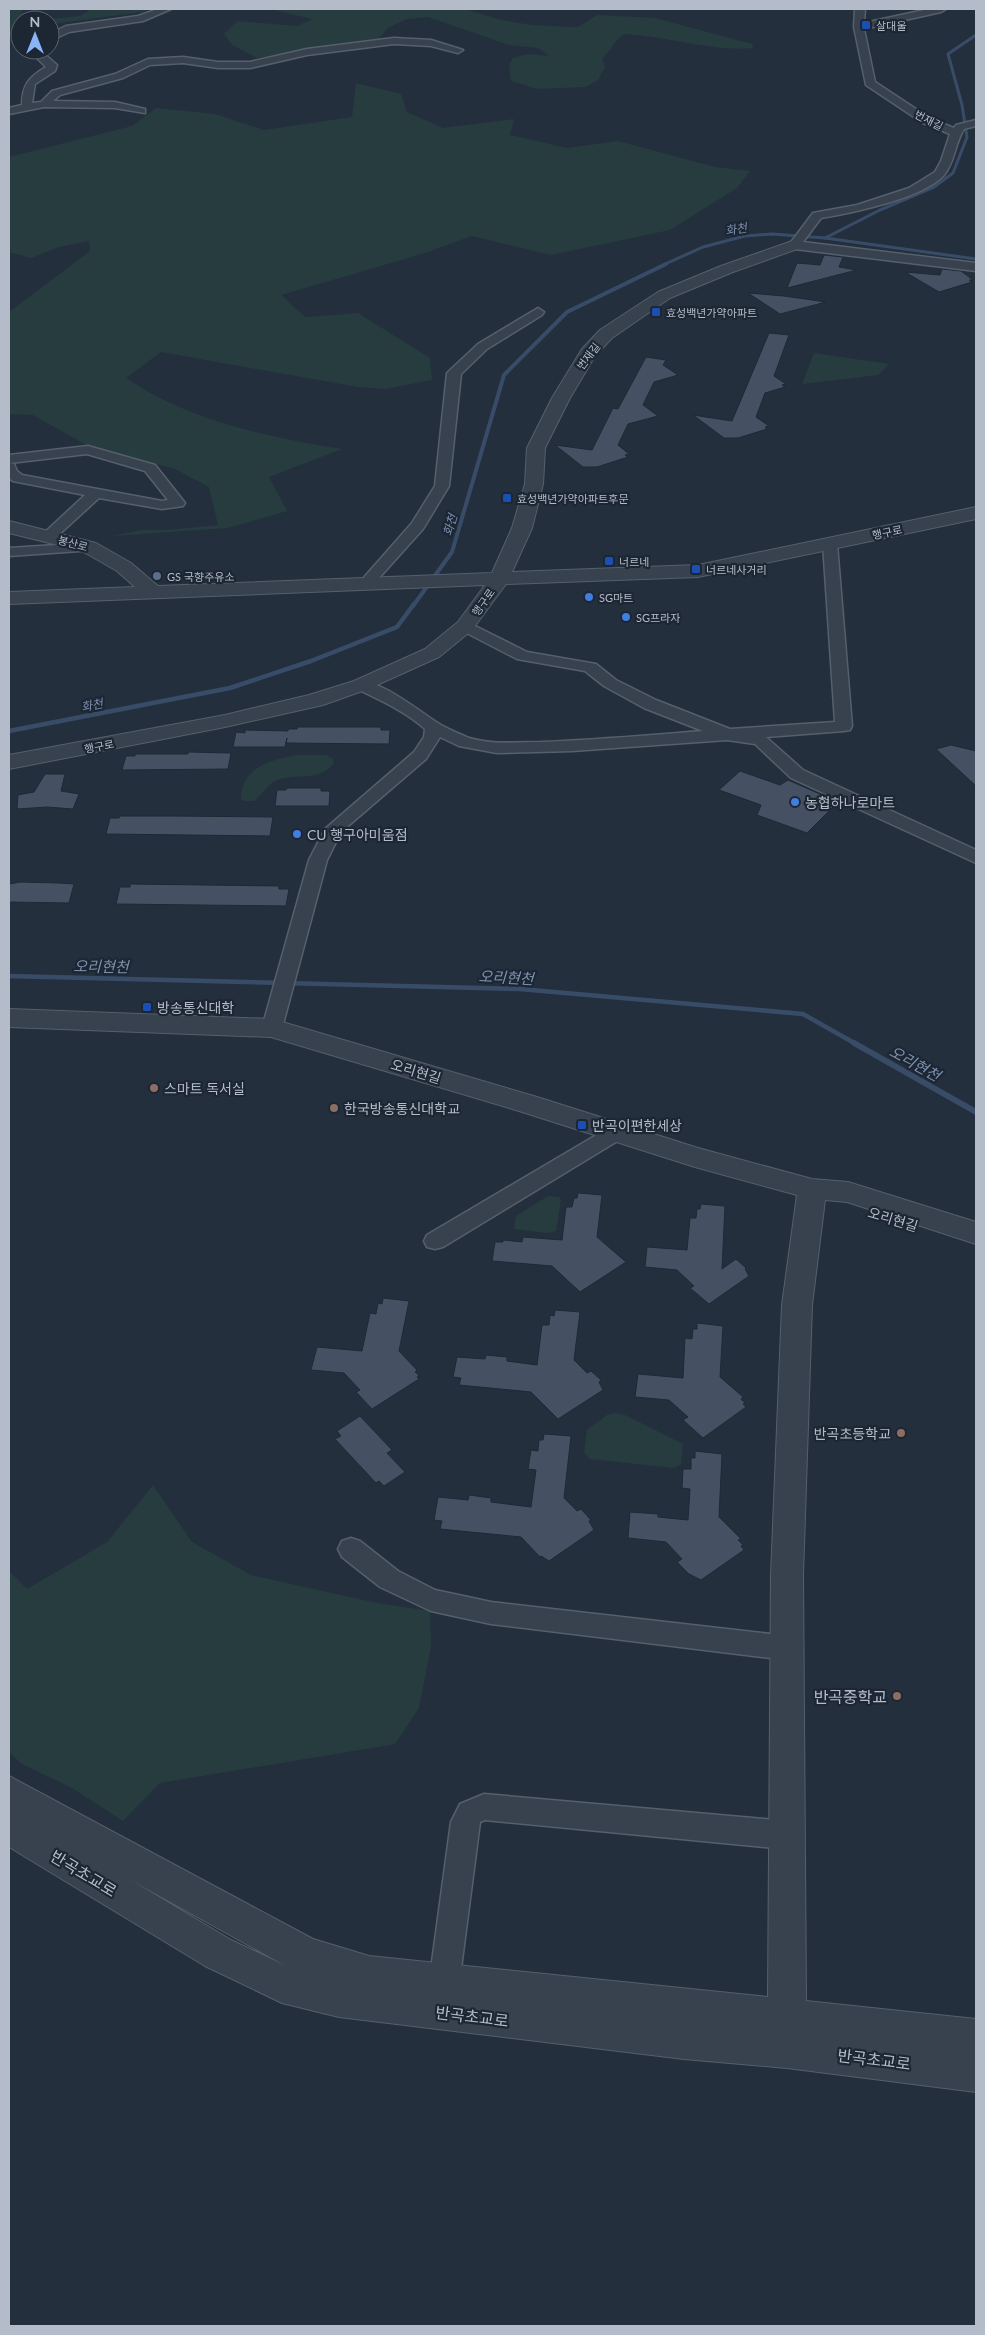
<svg xmlns="http://www.w3.org/2000/svg" width="985" height="2335" font-family="Lato,'Noto Sans KR',sans-serif">
<rect width="100%" height="100%" fill="#242f3e"/>
<g fill="#263c3f">
<path d="M9,9H21L24,15L40,20H20V36L10,34Z"/>
<path d="M123,9L147,10L142,12L52,24L50,28V20H41L80,16L90,10Z"/>
<path d="M270,9H465L501,20L532,25L571,27H578L597,15L655,18L752,44L753,48C713,52 666,36 624,34C614,40 611,51 602,59L605,67L598,80L586,87L537,89L511,81L509,65L513,58L528,54L549,56L539,48L509,45L428,17L407,19L388,28L377,41L257,58L232,45L224,34L237,21L298,26L312,19Z"/>
<path d="M356,83L401,94L407,112L443,128L514,119L510,135L567,148L618,141L715,167L750,171L737,188L670,230L551,255L472,236L422,254L281,295L305,317L358,313L430,358L432,380L385,389L358,387L161,352L126,378C190,421 267,437 342,449L269,477L287,511L228,528L112,536L142,530H168L218,525L209,487L175,469L88,446L33,415L9,414V312L90,251L89,241L59,247L31,258L9,252V157L132,126L156,108L215,114L264,130L352,117Z"/>
<path d="M814,353L889,364L878,375L802,384Z"/>
<path d="M296,755H326L333,759V764C319,782 296,773 277,780C266,785 263,795 254,801H245L241,799C241,767 271,760 296,755Z"/>
<path d="M548,1196L559,1197L561,1200L556,1231L548,1233L514,1229L516,1216Z"/>
<path d="M615,1413L625,1415L683,1444L681,1464L674,1468L590,1459L584,1453L587,1430L607,1415Z"/>
<path d="M153,1485L192,1542L251,1575L377,1603L430,1611L431,1646L419,1708L395,1744L160,1783L123,1821L72,1788L22,1764L9,1752V1571L27,1589L107,1542Z"/>
</g>
<g fill="none" stroke-linecap="round" stroke-linejoin="round">
<g stroke="#394c67" stroke-width="3">
<path d="M825,238L880,210L934,187L953,173L967,137L962,105L948,54L976,35"/>
<path d="M663,265L703,247L745,236L772,234L825,238L976,259"/>
</g>
<path stroke="#394c67" stroke-width="4" d="M413,606L452,552L504,375L567,312L666,264"/>
<g stroke="#394c67" stroke-width="4.5">
<path d="M9,731L230,688L311,661L397,627L414,604"/>
<path d="M9,976L520,989L803,1014L856,1044"/>
</g>
<path stroke="#394c67" stroke-width="6" d="M854,1043L976,1112"/>
</g>
<g fill="#455162" stroke="#1f2835">
<path d="M824,255L843,257L839,267L857,270L787,288L797,263L820,265Z"/>
<path d="M942,269L961,271L973,280H969L972,282L939,292L905,272L940,275Z"/>
<path d="M748,293L784,296L826,302L780,314Z"/>
<path d="M769,333L789,335L774,376L786,384L782,385L785,387L765,393L756,417L769,426L765,427L767,429L738,438H724L693,415L732,421Z"/>
<path d="M646,357L666,360L663,365L678,375L654,382L643,405L658,416L628,424L618,445L629,454L625,455L628,457L597,467H583L555,445L592,450L613,408L618,409Z"/>
<path d="M297,727H381V730H390L389,744L286,743L287,738L285,747H233L236,732L245,733V730L288,731V729H297Z"/>
<path d="M951,745L976,751V786L936,749Z"/>
<path d="M188,752L231,753L228,769L122,770L126,756H135V754H188Z"/>
<path d="M740,771L780,785L788,780L838,802L807,833L757,815L761,805L719,790Z"/>
<path d="M45,774H65L61,791L79,794L73,809L47,807L17,809L18,795L34,792Z"/>
<path d="M287,788H321V791H330L329,806H275L277,790H286Z"/>
<path d="M120,816H171L273,817L270,836L106,834L110,818H119Z"/>
<path d="M20,882L59,883L74,884L69,903L9,902V884Z"/>
<path d="M130,884L279,886V889H289L286,906L116,904L120,887H130Z"/>
<path d="M578,1193L602,1195L597,1237L626,1262L580,1292L552,1266L492,1261L495,1242H503V1240L522,1242L523,1237L562,1240L566,1207H572L574,1198H577Z"/>
<path d="M701,1204L725,1206L722,1269L736,1259L746,1268L745,1269L749,1276L709,1304L690,1288L694,1286L677,1270L645,1267L647,1247L687,1250L690,1218H696L697,1209H700Z"/>
<path d="M383,1298L409,1301L399,1351L417,1370L415,1372L419,1375L417,1377L419,1379L372,1409L356,1392L360,1390L344,1373L311,1370L317,1347L362,1351L370,1313L376,1314L378,1303L382,1304Z"/>
<path d="M555,1310L580,1312L574,1360L587,1373L591,1371L601,1380L599,1382L603,1390L558,1419L531,1392L459,1385L461,1378L453,1377L457,1357L485,1359L486,1355L507,1357V1361L537,1365L542,1325H549L550,1315L554,1316Z"/>
<path d="M697,1323L723,1326L720,1377L743,1397L741,1399L745,1403L743,1404L746,1407L703,1438L683,1420L688,1417L669,1400L635,1397L638,1374L683,1378L685,1338L692,1339L693,1329H697Z"/>
<path d="M360,1416L392,1450L387,1453L405,1472L384,1486L379,1481L376,1483L335,1439L341,1436L337,1431Z"/>
<path d="M544,1434L571,1436L564,1498L577,1511L581,1509L591,1520L589,1521L594,1530L549,1561L541,1556L540,1557L521,1537L440,1529L442,1521L434,1520L438,1497L468,1500L469,1495L491,1498V1502L531,1507L536,1470L528,1469L531,1450L538,1451L539,1440H543Z"/>
<path d="M695,1451L722,1454L719,1517L741,1539L738,1540L743,1545L741,1546L744,1550L701,1580L689,1574L677,1562L682,1559L666,1542L628,1538L630,1512L658,1514V1517L688,1520L690,1489L682,1488L683,1469H691V1458H695Z"/>
</g>
<g fill="none" stroke-linecap="round" stroke-linejoin="round">
<g stroke="#565f6c" stroke-width="3">
<g id="minor">
<path d="M158,9H171L143,21L69,32L50,41V34L66,26L138,16Z"/>
<path d="M855,9H865L864,23L929,9H946L941,12L864,29L875,82L931,119L954,128L956,125L976,120V126L964,129C955,143 955,162 944,175C924,198 851,213 821,218L803,242L976,263V271L795,249L789,245L813,213L857,205L909,188L935,172L941,161L950,134L923,123L866,85L854,27Z"/>
<path d="M394,38L431,40L463,50L458,53L431,46L394,44L307,55L250,68H218L183,63L150,65L123,78L60,95L53,101L115,102L145,109V113L115,108L44,107L9,114V108L22,105C22,85 29,77 46,67L29,50H40L57,65L55,71L35,84L32,103L41,102L52,91L115,74L148,59L183,57L218,62H250L307,49Z"/>
<path d="M538,308L544,312L542,315L487,349L461,374L449,486L423,529L370,588H360L357,585L360,582L412,523L435,486L447,373L478,344Z"/>
<path d="M88,446L155,465L185,503L183,506L162,509L99,498L53,540H43L41,537L43,534L85,495L13,481L9,478V455ZM87,454L145,471L168,500L162,501L22,475L17,471L14,464L10,463Z"/>
<path d="M830,540L837,544L852,726L850,730L844,731L766,737L803,770L976,850V863L791,778L755,744L727,740L572,751L497,753L459,746L440,737L426,759L341,832L327,860L282,1028L279,1033L272,1035L265,1033L262,1028L309,860L325,829L414,752L424,737L425,729C405,711 380,700 355,688L353,685L355,682C378,676 422,714 441,725C450,730 460,734 469,738C492,745 517,742 541,742C595,740 649,735 703,731L644,708L604,686L585,671L517,659L459,629L457,626L459,623L465,621L527,652L596,664L616,680L656,700L730,729L835,722L823,544Z"/>
<path d="M89,543L94,544L96,547L94,550L9,556V548Z"/>
<path d="M617,1124L624,1127L627,1132L624,1137L443,1247L435,1249L427,1247L424,1241L427,1235L610,1127Z"/>
<path d="M351,1538L360,1541L398,1571L435,1590L491,1602L787,1636L796,1640L800,1648L796,1656L787,1660L491,1624L431,1611L380,1587L342,1557L338,1549L342,1541Z"/>
<path d="M484,1794L786,1821L796,1825L800,1835L796,1845L786,1849L485,1820L480,1822L459,1984L454,1994L444,1999L434,1994L429,1984L451,1822L460,1804Z"/>
</g>
</g>
<g stroke="#565f6c" stroke-width="2">
<g id="tertiary">
<path d="M795,240L800,242L803,245L800,248L733,272L670,298L612,338L595,356L570,398L545,448L543,484L532,528L512,572L698,565L976,507V519L698,577L506,584L472,630L439,657L368,689L323,705L225,727L9,769V755L225,715L309,695L354,681L425,649L458,622L485,585L9,604V592L135,587L117,571L82,551L9,533V521L96,543L131,563L158,586L492,573L512,528L525,484L527,448L552,398L582,349L600,330L658,292L721,266Z"/>
<path d="M9,1009L272,1019L537,1097L698,1148L812,1179L848,1182L976,1222V1244L847,1202L825,1200L812,1305L803,1575L806,2001L976,2019V2092L787,2068L684,2059L339,2017L282,2003L205,1966L9,1847V1776L313,1939L369,1956L768,1997L771,1575L782,1305L797,1195L695,1167L519,1111L271,1037L9,1027ZM129,1879L286,1966L231,1940Z"/>
</g>
</g>
<use href="#minor" fill="#38414e" fill-rule="evenodd"/>
<use href="#tertiary" fill="#38414e" fill-rule="evenodd"/>
</g>
<g fill="#1a4fb4" stroke="#1d2633" stroke-width="2">
<rect x="861" y="20" width="10" height="10" rx="2.5"/>
<rect x="651" y="307" width="10" height="10" rx="2.5"/>
<rect x="502" y="493" width="10" height="10" rx="2.5"/>
<rect x="604" y="556" width="10" height="10" rx="2.5"/>
<rect x="691" y="564" width="10" height="10" rx="2.5"/>
<rect x="142" y="1002" width="10" height="10" rx="2.5"/>
<rect x="577" y="1120" width="10" height="10" rx="2.5"/>
</g>
<circle fill="#5c6f8a" stroke="#1d2633" stroke-width="2" cx="157" cy="576" r="5"/>
<g fill="#3f7fe0" stroke="#1d2633" stroke-width="2">
<circle cx="589" cy="597" r="5"/>
<circle cx="626" cy="617" r="5"/>
<circle cx="795" cy="802" r="5"/>
<circle cx="297" cy="834" r="5"/>
</g>
<g fill="#8d6e63" stroke="#1d2633" stroke-width="2">
<circle cx="154" cy="1088" r="5"/>
<circle cx="334" cy="1108" r="5"/>
<circle cx="901" cy="1433" r="5"/>
<circle cx="897" cy="1696" r="5"/>
</g>
<g text-anchor="middle" dominant-baseline="central" stroke-width="4.5" stroke-linejoin="round" paint-order="stroke">
<g font-size="11" fill="#b4bcc9" stroke="#1d2633" text-anchor="start">
<text x="876" y="25">살대울</text>
<text x="666" y="312">효성백년가약아파트</text>
<text x="517" y="498">효성백년가약아파트후문</text>
<text x="619" y="561">너르네</text>
<text x="706" y="569">너르네사거리</text>
<text x="167" y="576">GS 국향주유소</text>
<text x="599" y="597">SG마트</text>
<text x="636" y="617">SG프라자</text>
</g>
<g font-size="11" fill="#b4bcc9" stroke="#1d2633">
<text transform="translate(929 120) rotate(27)">번재길</text>
<text transform="translate(588 356) rotate(-53)">번재길</text>
<text transform="translate(887 532) rotate(-12)">행구로</text>
<text transform="translate(73 543) rotate(15)">봉산로</text>
<text transform="translate(483 602) rotate(-54)">행구로</text>
<text transform="translate(99 746) rotate(-11)">행구로</text>
</g>
<g font-size="12" font-style="italic" fill="#7c92b1" stroke="#1d2633">
<text transform="translate(736 229) rotate(-10)">화천</text>
<text transform="translate(450 525) rotate(-74)">화천</text>
<text transform="translate(92 705) rotate(-11)">화천</text>
</g>
<g font-size="14" fill="#b4bcc9" stroke="#1d2633" text-anchor="start">
<text x="805" y="802">농협하나로마트</text>
<text x="307" y="834">CU 행구아미움점</text>
<text x="157" y="1007">방송통신대학</text>
<text x="164" y="1088">스마트 독서실</text>
<text x="344" y="1108">한국방송통신대학교</text>
<text x="592" y="1125">반곡이편한세상</text>
<text x="891" y="1433" text-anchor="end">반곡초등학교</text>
</g>
<g font-size="14" fill="#b4bcc9" stroke="#1d2633">
<text transform="translate(416 1071) rotate(17)">오리현길</text>
<text transform="translate(893 1219) rotate(17)">오리현길</text>
</g>
<g font-size="15" font-style="italic" fill="#7c92b1" stroke="#1d2633">
<text transform="translate(101 966) rotate(1)">오리현천</text>
<text transform="translate(506 977) rotate(3)">오리현천</text>
<text transform="translate(915 1063) rotate(29)">오리현천</text>
</g>
<g font-size="16" fill="#b4bcc9" stroke="#1d2633" text-anchor="end">
<text x="887" y="1696">반곡중학교</text>
</g>
<g font-size="16" fill="#b4bcc9" stroke="#1d2633">
<text transform="translate(84 1873) rotate(31)">반곡초교로</text>
<text transform="translate(472 2016) rotate(7)">반곡초교로</text>
<text transform="translate(874 2059) rotate(7)">반곡초교로</text>
</g>
</g>
<rect width="985" height="2335" fill="none" stroke="#b4bcc9" stroke-width="20"/>
<g transform="translate(35 35)"><circle r="24" fill="#1d2633" stroke="#59626f"/>
<path d="M0-4L9 19L0 12L-9 19Z" fill="#8ab4f8"/>
<text y="-8" font-size="14" font-weight="bold" text-anchor="middle" fill="#b4bcc9">N</text>
</g>
</svg>
